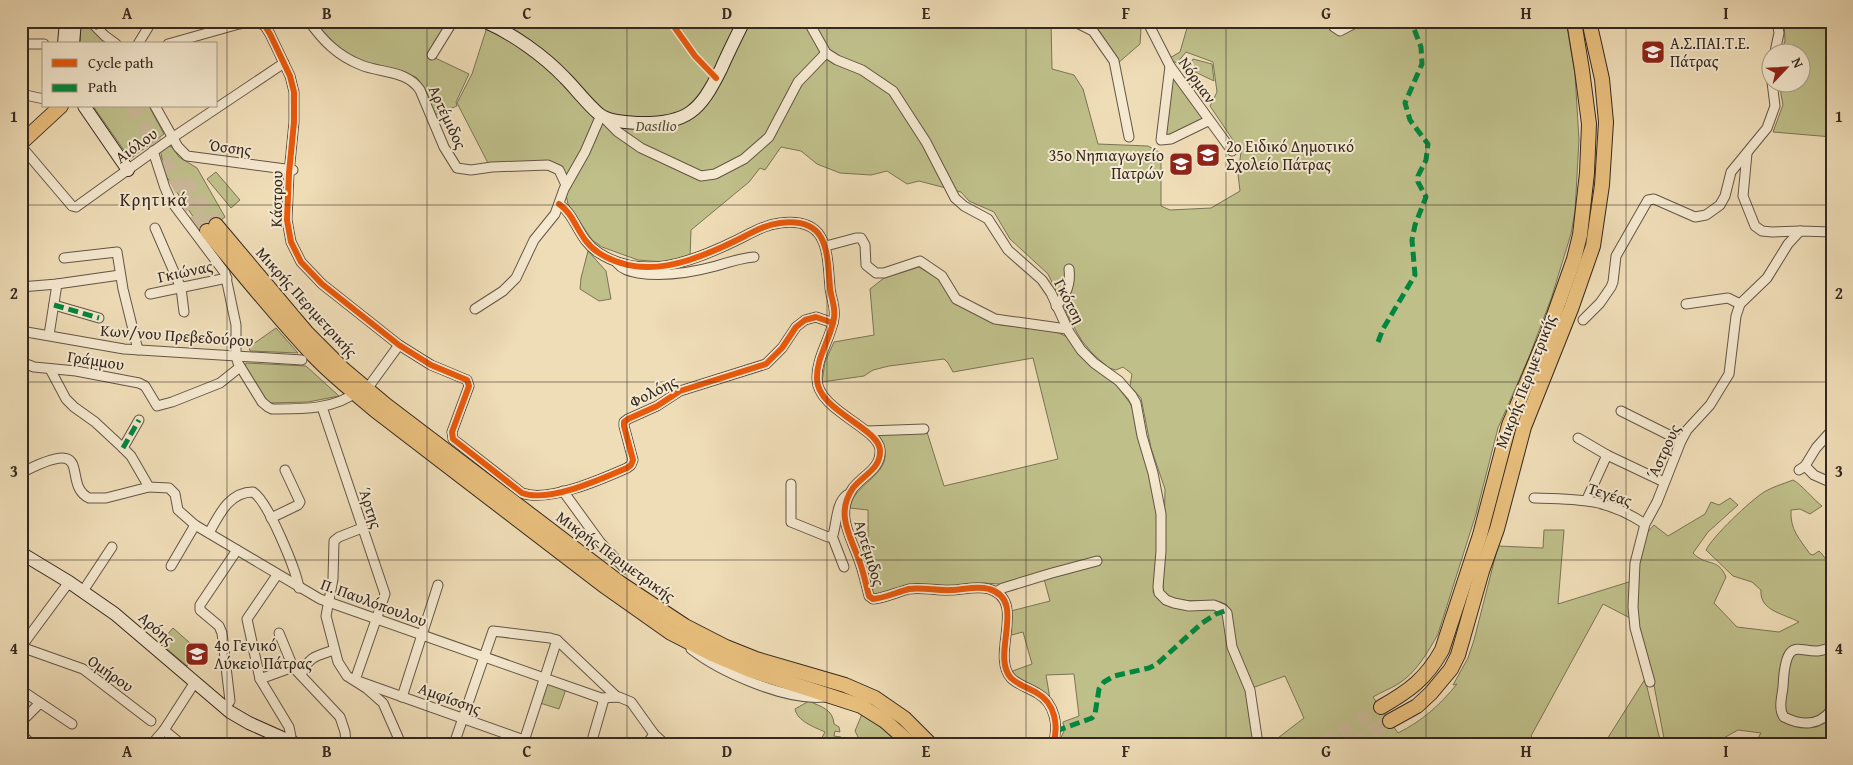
<svg xmlns="http://www.w3.org/2000/svg" width="1853" height="765" font-family="'Gentium Book Plus',serif">
<rect width="100%" height="100%" fill="#efddb7"/>
<filter id="stains"><feTurbulence type="fractalNoise" baseFrequency=".004" numOctaves="4"/><feColorMatrix values="0 0 0 0 .2 0 0 0 0 .09 0 0 0 0 .02 0 0 0 .5 -.17"/></filter>
<radialGradient id="worn" r=".72"><stop offset=".6" stop-color="#630" stop-opacity="0"/><stop offset="1" stop-color="#630" stop-opacity=".3"/></radialGradient>
<g fill="#bfbf8a" stroke="#7a7455">
<path d="M81,21H86L101,39L108,44H80Z"/>
<path d="M313,21H449L429,55L469,74L456,102L457,106L435,115L424,87L416,77L374,65L354,58L333,44Z"/>
<path d="M489,21H1051L1052,69L1074,75L1083,89L1098,144L1148,146L1161,153V206L1170,210L1211,208L1240,191L1238,174L1241,152L1210,106L1217,92L1213,62L1186,52L1177,63L1168,59L1180,52L1189,21H1566L1575,74L1579,140L1575,211L1571,234L1551,299L1529,357L1498,428L1476,514L1438,634C1428,652 1416,673 1398,684C1390,689 1381,692 1373,697L1398,733C1422,721 1440,705 1457,684L1453,685L1468,658L1474,640L1498,546L1543,548L1544,530H1564L1558,604L1632,581V619L1603,604L1531,736L1538,744H1270L1304,718L1285,676L1252,688L1235,647L1229,609L1227,605L1221,602L1176,600L1169,597L1163,591L1165,489L1151,448L1141,398L1130,386L1132,374L1123,367L1116,370L1109,368L1093,354L1082,341L1071,322L1048,274L1010,239L994,212L969,201L961,192L919,181L907,184L887,171L871,175L840,173L817,164L801,151L781,147L765,170L760,168L749,182L691,230L690,258L665,262L638,260L602,247L592,240L568,204L560,167L489,165L457,103L472,74Z"/>
<path d="M1086,21H1138L1141,29L1140,44L1118,63L1103,37Z"/>
<path d="M1784,21H1832V137L1773,132L1783,105L1779,83L1800,82V52H1781L1785,41Z"/>
<path d="M1193,59L1212,64L1214,81L1191,70L1189,65Z"/>
<path d="M1170,66L1208,121L1163,140Z"/>
<path d="M93,106H149L164,134L130,159Z"/>
<path d="M167,146L172,147L179,157L197,168L225,217L204,233L166,176L161,154V150Z"/>
<path d="M216,172L240,200L231,208L207,179Z"/>
<path d="M588,251L606,271L611,299L599,301L580,289L581,278Z"/>
<path d="M919,267L938,279L961,306L1000,325L1048,330L1059,333L1069,338L1116,385L1130,403L1134,412L1158,509L1156,572L1153,592L1157,598L1163,603L1211,608L1222,612L1245,683L1254,744H1058L1064,731L1063,722L1079,716L1074,674L1046,675L1050,699L1019,679L1010,672L1032,664L1023,632L1008,636L1011,611L1050,601L1044,579L1099,564L1100,556L1000,584L983,583L873,597L856,545L868,539V510L850,508C853,480 905,473 877,433L927,432L944,486L1058,459L1033,358L953,372L948,363L944,359L889,366L873,370L864,376L822,382L825,362L834,342L874,335L870,289L884,278Z"/>
<path d="M276,328L298,353L250,351L249,347Z"/>
<path d="M246,363L306,366L339,396L308,402L269,403L266,401L245,367Z"/>
<path d="M1793,480C1801,484 1813,499 1822,506L1810,514L1800,509L1791,510C1790,530 1799,538 1810,554L1813,555L1819,551C1824,555 1825,560 1830,564L1832,696L1829,702L1832,703L1831,744H1754L1761,733L1738,730L1713,744H1665L1654,685L1648,672L1636,625L1637,560L1645,535L1654,525L1668,536L1705,514L1711,502L1719,505L1730,498L1738,505L1708,532L1693,553C1706,567 1718,557 1726,577L1714,603L1737,627L1779,632L1799,622C1785,614 1759,611 1761,590L1752,582L1733,576L1706,550C1713,536 1750,501 1764,492C1772,487 1783,484 1793,480Z"/>
<path d="M173,628L199,651L187,666L160,643Z"/>
<path d="M1645,679L1661,744H1604Z"/>
<path d="M546,683L566,689L559,709L540,703Z"/>
<path d="M809,701C821,707 833,709 834,724L839,727L840,732L835,731L834,736L841,737V739L836,738L838,740L834,744H825L820,741L825,732C814,727 797,721 795,709Z"/>
<path d="M862,714L885,730L901,744H865L860,741L855,731Z"/>
</g>
<g fill="none" stroke-linecap="round" stroke-linejoin="round">
<g stroke="#cab999" stroke-width="14" stroke-dasharray="14 7" stroke-linecap="butt">
<path d="M131,106C161,145 179,191 207,231"/>
<path d="M185,180L216,225"/>
<path d="M1322,744L1381,707"/>
<path d="M1353,744L1390,721"/>
</g>
<g stroke="#645546" stroke-width="11">
<g id="street">
<path d="M90,21L105,36L116,44"/>
<path d="M256,21L265,26L270,34L290,76L294,92V122L289,173L287,220L291,242L301,262L322,284L399,345L431,365L467,380L469,386L452,432L453,439L522,493C548,503 602,479 627,468L631,465L633,460L624,426V422L628,419L657,406L680,391L766,364L782,348L796,327L805,320L816,317L833,323"/>
<path d="M309,21C323,41 338,56 361,65C380,73 407,70 420,90L444,147L457,168L471,170L492,167L548,165L559,170L566,185"/>
<path d="M808,21L826,53L837,60L862,70L893,91L926,142L955,198L964,206L988,219L1008,250L1042,280L1051,293L1069,332L1081,350L1094,363L1119,381L1132,396L1136,403L1142,436L1153,473L1161,514V551L1158,587L1159,593L1166,600L1174,603L1189,606L1214,605L1223,609L1227,613L1232,647L1250,690L1258,744"/>
<path d="M1068,21L1079,24L1093,31L1114,61L1129,137"/>
<path d="M1147,21L1170,66L1232,151"/>
<path d="M1334,21V27L1340,31L1359,21"/>
<path d="M21,44H44"/>
<path d="M138,44L152,21"/>
<path d="M168,44L239,24L254,21"/>
<path d="M1775,52L1779,33L1777,21"/>
<path d="M432,55L453,21"/>
<path d="M1170,66L1161,140L1171,139L1208,121"/>
<path d="M21,94L44,99"/>
<path d="M155,106L178,147L187,156L293,170"/>
<path d="M21,146L72,206L76,207L172,138L284,63"/>
<path d="M153,151L165,188L171,201L225,273L236,325V356L238,363L262,402L268,407L272,409C301,409 334,410 358,391"/>
<path d="M1747,153L1743,196L1755,226L1762,231L1772,232L1800,231L1832,232"/>
<path d="M559,204C576,215 578,240 599,253C643,281 692,262 735,241C750,234 763,225 780,223C829,217 827,252 830,288C831,298 836,308 834,318C831,338 816,358 817,379C817,410 879,428 880,450C881,469 863,475 853,488C834,515 852,538 860,563C864,574 866,585 869,596L873,599C885,598 897,592 909,589C923,587 937,591 951,590C964,590 976,585 989,589C1028,600 990,655 1011,678C1018,685 1029,688 1037,693C1055,703 1059,726 1053,744"/>
<path d="M155,228L181,288L184,312"/>
<path d="M826,246L856,238H861L865,245L866,265L876,273H884L920,261L942,276L956,299L995,319L1067,329"/>
<path d="M64,258L117,252L123,289L138,350"/>
<path d="M617,263C623,270 629,271 638,273C664,277 690,273 716,266C729,262 741,258 754,257"/>
<path d="M21,287L57,284L120,275"/>
<path d="M150,294L227,278"/>
<path d="M1686,304L1728,298L1740,304"/>
<path d="M54,305L99,318"/>
<path d="M1056,306C1066,296 1071,284 1069,269"/>
<path d="M475,309L503,291L516,278L534,240L555,214L564,189L585,152L601,115L618,132L641,148L701,176L715,174L744,159L769,137L798,82L826,53"/>
<path d="M1583,320L1600,303L1611,287L1613,282L1616,256L1648,200L1654,199L1695,217L1706,215L1720,205L1725,196L1731,172L1767,128L1775,106L1772,82"/>
<path d="M21,331L124,349L302,360"/>
<path d="M49,335L57,284"/>
<path d="M21,362L34,367L76,371L139,383L145,386L157,406L172,402L220,383L240,367"/>
<path d="M50,369L66,399L74,407L95,422L123,448L131,456L149,487L169,488L175,494L178,510L195,525L320,599L601,698L619,697L631,702L654,734L665,744"/>
<path d="M367,389L399,345"/>
<path d="M322,407L385,594L355,680L535,744"/>
<path d="M1621,411L1681,441"/>
<path d="M867,431L924,429"/>
<path d="M1578,438L1607,455L1664,482"/>
<path d="M123,448L139,420"/>
<path d="M1805,466L1814,475L1832,483"/>
<path d="M1799,470L1805,466L1816,448L1832,430"/>
<path d="M21,473C98,433 60,484 89,498H106L149,487"/>
<path d="M791,484V522L828,537L833,535C837,522 836,503 847,495"/>
<path d="M563,491L600,542L625,569"/>
<path d="M1534,498C1578,499 1606,498 1645,524"/>
<path d="M1587,499L1607,455"/>
<path d="M271,518L298,505L300,502L285,470"/>
<path d="M362,528L339,537L334,541L333,579L326,616L338,662L347,676L366,688L383,703L401,744"/>
<path d="M209,533C219,515 229,492 253,492C268,501 296,570 299,588"/>
<path d="M832,536L844,567"/>
<path d="M171,566L195,525"/>
<path d="M277,575L247,619L260,679L289,727L292,742"/>
<path d="M83,591L112,547"/>
<path d="M996,592L1003,588L1052,573L1097,561"/>
<path d="M279,633L293,667L340,717L345,732L346,744"/>
<path d="M1832,646C1805,664 1786,623 1783,687C1782,697 1778,709 1784,717C1802,726 1820,726 1832,709"/>
<path d="M21,647L83,669L151,721"/>
<path d="M21,647L69,582"/>
<path d="M691,649C720,672 786,701 824,697"/>
<path d="M301,675C309,656 316,656 334,650"/>
<path d="M260,679L293,667"/>
<path d="M1650,682L1635,628L1633,607L1635,563L1645,524L1657,502L1681,441L1687,430L1710,405L1729,374L1736,316L1740,304L1767,278L1788,244L1800,231"/>
<path d="M21,690L72,724"/>
<path d="M402,697L438,585"/>
<path d="M225,708L230,701L222,633L219,626L200,610V605L237,550"/>
<path d="M21,722L40,703"/>
<path d="M164,730L181,744"/>
<path d="M21,734L31,744"/>
<path d="M152,744L164,730L195,682"/>
<path d="M454,744L493,631L550,638L557,640L617,697"/>
<path d="M523,744L557,640"/>
<path d="M591,744L604,699"/>
<path d="M647,744L654,734"/>
</g>
</g>
<g stroke="#352820" stroke-width="14">
<g id="secondary">
<path d="M484,21C513,34 543,55 565,78C576,89 586,103 599,114C609,122 626,122 639,123C688,124 700,111 721,69C728,53 736,37 744,21"/>
<path d="M64,44L66,21"/>
<path d="M73,44L75,21"/>
<path d="M84,106L128,170"/>
<path d="M21,553L69,582L115,614L230,712L249,723L296,744"/>
</g>
</g>
<g stroke="#352820" stroke-width="16">
<g id="primary">
<path d="M21,143L61,106"/>
<path d="M216,225L307,333L342,368L386,405L620,583L685,626L726,647L756,659L845,685L875,698L904,718L930,744"/>
<path d="M207,231C242,273 276,316 314,356C333,376 355,393 376,411L603,585L671,633L712,654L750,670L861,706L885,721L911,744"/>
<path d="M1381,707C1409,691 1426,679 1442,650L1480,535L1509,425L1548,332L1574,259L1580,235L1587,173L1589,124L1582,70L1574,21"/>
<path d="M1390,721L1417,706L1431,693L1451,669L1458,655L1482,571L1497,529L1524,427L1571,309L1593,246L1602,185L1606,122L1602,79L1589,21"/>
</g>
</g>
<use href="#street" stroke="#f5e9d0" stroke-width="9"/>
<use href="#secondary" stroke="#f5e9d0" stroke-width="12"/>
<use href="#primary" stroke="#e8be7c" stroke-width="14"/>
<g stroke="#00873e" stroke-width="5" stroke-dasharray="10 5" stroke-linecap="butt">
<path d="M95,21L98,29"/>
<path d="M54,305L99,318"/>
<path d="M1378,342L1383,329L1415,275L1412,240L1415,225L1426,197L1418,182V176L1426,160L1428,144L1410,120L1405,103L1422,64L1421,47L1411,21"/>
<path d="M123,448L139,420"/>
<path d="M1056,731L1092,718L1095,714L1099,689L1104,682L1114,676L1149,668L1157,664L1202,623L1216,614L1225,611"/>
</g>
<g stroke="#f5e9d0" stroke-width="9">
<g id="cycleway">
<path d="M256,21L265,26L270,34L290,76L294,92V122L289,173L287,220L291,242L301,262L322,284L399,345L431,365L467,380L469,386L452,432L453,439L522,493C548,503 602,479 627,468L631,465L633,460L624,426V422L628,419L657,406L680,391L766,364L782,348L796,327L805,320L816,317L833,323"/>
<path d="M670,21L695,56L716,78"/>
<path d="M559,204C576,215 578,240 599,253C643,281 692,262 735,241C750,234 763,225 780,223C829,217 827,252 830,288C831,298 836,308 834,318C831,338 816,358 817,379C817,410 879,428 880,450C881,469 863,475 853,488C834,515 852,538 860,563C864,574 866,585 869,596L873,599C885,598 897,592 909,589C923,587 937,591 951,590C964,590 976,585 989,589C1028,600 990,655 1011,678C1018,685 1029,688 1037,693C1055,703 1059,726 1053,744"/>
</g>
</g>
<use href="#cycleway" stroke="#e8590c" stroke-width="6"/>
</g>
<path fill="none" stroke="#352820" stroke-width="1" stroke-opacity="0.55" d="M227,21V744M427,21V744M627,21V744M827,21V744M1026,21V744M1226,21V744M1426,21V744M1626,21V744M21,205H1832M21,382H1832M21,560H1832"/>
<defs>
<g id="school-square" transform="scale(1.25)"><rect x="-9" y="-9" width="18" height="18" rx="4" fill="#8f2418" stroke="#f5e9d0"/><path d="M0-5L7-2L0 1L-7-2ZM-4 1L0 2.5L4 1V4Q0 6-4 4Z" fill="#fff"/></g>
</defs>
<g fill-rule="evenodd">
<use href="#school-square" x="1653" y="52"/>
<use href="#school-square" x="1208" y="155"/>
<use href="#school-square" x="1181" y="164"/>
<use href="#school-square" x="197" y="654"/>
</g>
<g text-anchor="middle" dominant-baseline="central" stroke-width="4" stroke-linejoin="round" paint-order="stroke">
<g font-size="16" fill="#352820" stroke="#f5e9d0" text-anchor="start">
<text x="1670" y="43">Α.Σ.ΠΑΙ.Τ.Ε.<tspan x="1670" dy="18">Πάτρας</tspan></text>
<text x="1226" y="146">2ο Ειδικό Δημοτικό<tspan x="1226" dy="18">Σχολείο Πάτρας</tspan></text>
<text x="1164" y="155" text-anchor="end">35ο Νηπιαγωγείο<tspan x="1164" dy="18">Πατρών</tspan></text>
<text x="214" y="645">4ο Γενικό<tspan x="214" dy="18">Λύκειο Πάτρας</tspan></text>
</g>
<g font-size="16" fill="#352820" stroke="#f5e9d0">
<text transform="translate(1198 80) rotate(55)">Νόρμαν</text>
<text transform="translate(448 117) rotate(65)">Αρτέμιδος</text>
<text transform="translate(136 145) rotate(-36)">Αιόλου</text>
<text transform="translate(230 147) rotate(7)">Όσσης</text>
<text transform="translate(276 199) rotate(-89)">Κάστρου</text>
<text transform="translate(185 271) rotate(-12)">Γκιώνας</text>
<text transform="translate(1070 301) rotate(63)">Γκότση</text>
<text transform="translate(307 302) rotate(48)">Μικρής Περιμετρικής</text>
<text transform="translate(177 335) rotate(4)">Κων/νου Πρεβεδούρου</text>
<text transform="translate(96 360) rotate(9)">Γράμμου</text>
<text transform="translate(1525 381) rotate(-69)">Μικρής Περιμετρικής</text>
<text transform="translate(653 391) rotate(-27)">Φολόης</text>
<text transform="translate(1663 451) rotate(-65)">Άστρους</text>
<text transform="translate(1610 494) rotate(18)">Τεγέας</text>
<text transform="translate(371 508) rotate(72)">Άρτης</text>
<text transform="translate(870 553) rotate(73)">Αρτέμιδος</text>
<text transform="translate(616 556) rotate(36)">Μικρής Περιμετρικής</text>
<text transform="translate(374 602) rotate(20)">Π. Παυλόπουλου</text>
<text transform="translate(157 628) rotate(41)">Αρόης</text>
<text transform="translate(111 673) rotate(35)">Ομήρου</text>
<text transform="translate(450 698) rotate(20)">Αμφίσσης</text>
</g>
<g font-size="16" font-style="italic" fill="#584e3a" stroke="#f5e9d0">
<text x="656" y="125">Dasilio</text>
</g>
<g font-size="18" letter-spacing="1" fill="#352820" stroke="#f5e9d0">
<text x="154" y="199">Κρητικά</text>
</g>
</g>
<rect width="1853" height="765" fill="none" stroke="#efddb7" stroke-width="55"/>
<rect x="42" y="42" width="175" height="65" fill="#f5e9d0" stroke="#a89c8a"/>
<rect x="52" y="59" width="25" height="8" fill="#e8590c" stroke="#a89c8a"/>
<text x="88" y="68" font-size="15" fill="#352820">Cycle path</text>
<rect x="52" y="84" width="25" height="8" fill="#00873e" stroke="#a89c8a"/>
<text x="88" y="92" font-size="15" fill="#352820">Path</text>
<g transform="translate(1786 68) rotate(65)"><circle r="24" fill="#f5e9d0" stroke="#a89c8a"/>
<path d="M0-4L9 19L0 12L-9 19Z" fill="#8f2418"/>
<text y="-8" font-size="14" font-weight="bold" text-anchor="middle" fill="#352820">N</text>
</g>
<rect x="28" y="28" width="1798" height="710" fill="none" stroke="#352820" stroke-width="2"/>
<g font-size="16" text-anchor="middle" font-weight="bold" fill="#352820">
<text x="127" y="19">A</text>
<text x="327" y="19">B</text>
<text x="527" y="19">C</text>
<text x="727" y="19">D</text>
<text x="926" y="19">E</text>
<text x="1126" y="19">F</text>
<text x="1326" y="19">G</text>
<text x="1526" y="19">H</text>
<text x="1726" y="19">I</text>
<text x="14" y="122">1</text>
<text x="1839" y="122">1</text>
<text x="14" y="299">2</text>
<text x="1839" y="299">2</text>
<text x="14" y="477">3</text>
<text x="1839" y="477">3</text>
<text x="14" y="654">4</text>
<text x="1839" y="654">4</text>
<text x="127" y="757">A</text>
<text x="327" y="757">B</text>
<text x="527" y="757">C</text>
<text x="727" y="757">D</text>
<text x="926" y="757">E</text>
<text x="1126" y="757">F</text>
<text x="1326" y="757">G</text>
<text x="1526" y="757">H</text>
<text x="1726" y="757">I</text>
</g>
<rect width="100%" height="100%" filter="url(#stains)"/>
<rect width="100%" height="100%" fill="url(#worn)"/>
</svg>
